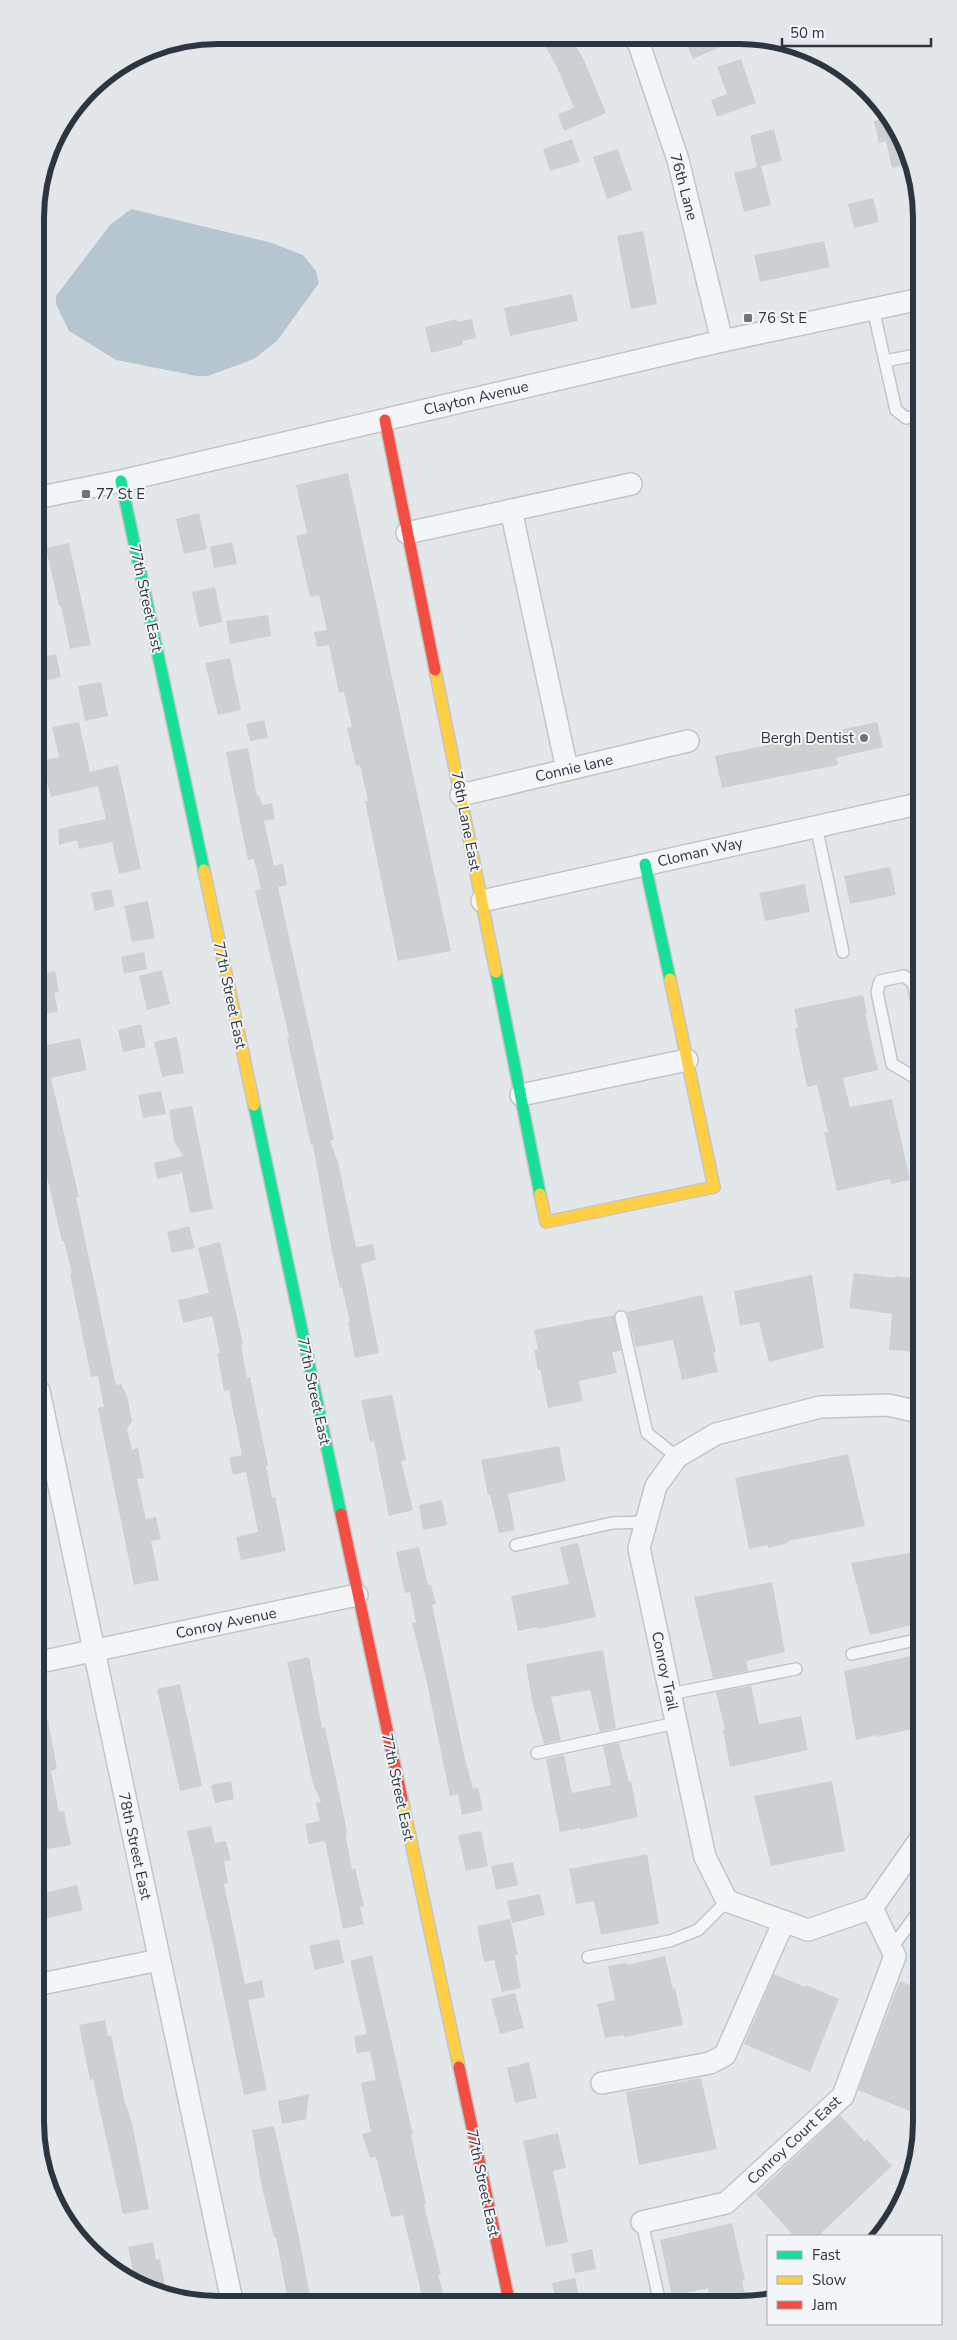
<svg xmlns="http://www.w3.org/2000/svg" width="957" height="2340" font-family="'Nunito Sans',sans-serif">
<rect width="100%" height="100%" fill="#e4e7e9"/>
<path fill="#b6c6d1" d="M131,209L269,242L303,255L316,271L319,283L277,341L254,359L208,376H197L116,360L69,331L56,304V296L110,225Z"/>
<g fill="#cdcfd1">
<path d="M540,37H570L583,58L606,113L564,131L558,114L574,108L557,67Z"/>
<path d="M684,38H740L693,59Z"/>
<path d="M741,59L756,103L717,117L711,100L727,94L717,67Z"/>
<path d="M879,103L897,126L913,163L892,168L886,141L879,143L874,121L882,119Z"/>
<path d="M774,129L782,161L761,166L771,205L744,212L734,173L757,167L750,136Z"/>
<path d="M572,139L580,162L550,171L543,149Z"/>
<path d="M618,149L632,190L607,199L593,157Z"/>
<path d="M873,198L879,222L854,228L848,204Z"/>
<path d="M643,231L657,304L631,309L617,236Z"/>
<path d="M824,241L830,267L760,282L754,255Z"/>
<path d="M572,294L578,321L510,336L504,308Z"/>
<path d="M457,319V322L472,319L476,338L462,341L463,345L431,353L425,327Z"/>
<path d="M348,473L451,951L398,961L365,801H368L360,765L356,766L347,728L352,727L344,692L339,693L329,645L317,647L314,632L327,630L319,595L310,597L296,536L307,533L296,485Z"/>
<path d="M199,513L207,549L184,554L176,519Z"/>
<path d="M232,542L237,564L214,568L210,547Z"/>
<path d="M69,543L91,645L70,649L61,606H59L46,548Z"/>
<path d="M215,587L222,622L199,627L192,592Z"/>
<path d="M268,615L271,636L230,644L226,621Z"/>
<path d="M56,654L61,677L40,682L37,658Z"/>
<path d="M230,658L241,710L218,715L205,663Z"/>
<path d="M101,682L108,716L85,721L78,686Z"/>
<path d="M264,720L268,738L250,741L246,724Z"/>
<path d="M79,722L90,772L118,765L141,869L119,874L112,842L79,849L77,840L59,845L58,829L106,819L98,786L51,797L42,761L59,757L52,727Z"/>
<path d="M877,722L883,747L836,758L838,765L722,788L715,756Z"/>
<path d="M248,748L257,796L259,795L262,805L272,803L275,819L264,821L274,866L283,864L287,885L278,887L334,1140L330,1141L338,1162L356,1247L373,1244L376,1260L361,1264L379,1353L355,1358L348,1322H350L342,1287L340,1288L332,1252L313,1145H311L287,1038L289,1036L255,891L261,889L254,859L248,860L226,752Z"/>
<path d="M890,867L896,895L850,904L844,876Z"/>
<path d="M805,884L810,912L765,921L759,893Z"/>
<path d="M111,889L115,906L95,911L91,893Z"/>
<path d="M148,901L155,938L132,942L124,906Z"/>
<path d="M144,952L147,969L124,974L121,957Z"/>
<path d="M162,970L170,1004L147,1010L139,976Z"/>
<path d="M55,971L59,992L54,993L58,1011L38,1016V975Z"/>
<path d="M863,995L867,1013H865L878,1070L843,1078L850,1107L892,1099L910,1180L891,1184L890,1179L837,1191L824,1132H828L817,1085L807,1087L795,1029L798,1028L794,1009Z"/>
<path d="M141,1024L146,1047L123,1052L118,1030Z"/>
<path d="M177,1037L184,1073L162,1077L154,1042Z"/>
<path d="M80,1038L87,1070L51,1078L79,1197H76L116,1385L121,1384L127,1396L132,1421L127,1429L132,1450L138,1448L144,1478L137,1479L146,1519L156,1517L161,1539L151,1541L159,1580L134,1585L98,1408L104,1407L98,1376L91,1377L70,1274L72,1273L64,1241H62L38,1138L40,1135L38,1124V1047Z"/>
<path d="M161,1091L166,1114L143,1118L138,1095Z"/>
<path d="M192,1106L213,1209L190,1213L182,1173L157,1179L154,1163L183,1156L174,1141L169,1110Z"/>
<path d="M189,1226L195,1248L172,1253L167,1232Z"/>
<path d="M220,1242L243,1344L241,1345L247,1378L250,1377L268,1465L266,1466L272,1498L275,1497L286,1551L241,1560L236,1537L258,1532L246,1472L233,1475L229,1458L242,1455L229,1390L224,1391L217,1353H220L212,1316L183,1323L178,1300L209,1293L198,1248Z"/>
<path d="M854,1273L895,1278V1276L919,1279V1352L889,1350L892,1314L849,1308Z"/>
<path d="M812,1275L824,1348L769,1362L759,1322L740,1326L734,1291Z"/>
<path d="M702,1295L716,1352L713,1353L718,1372L682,1380L673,1340L636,1347L627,1312Z"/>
<path d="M614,1315L621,1351L612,1352L617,1373L579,1381L583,1401L548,1408L540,1369L538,1370L534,1350L538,1349L534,1330Z"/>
<path d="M392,1395L406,1460L401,1461L413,1510L389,1516L374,1441L370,1442L361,1400Z"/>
<path d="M559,1446L566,1481L508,1494L515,1530L499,1533L490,1495H488L481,1460Z"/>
<path d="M848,1454L865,1526L788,1541V1543L768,1548V1545L749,1549L735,1478Z"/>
<path d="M442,1500L447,1525L423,1530L419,1505Z"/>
<path d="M578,1543L596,1617L538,1629L537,1627L518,1631L511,1596L569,1584L560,1547Z"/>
<path d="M419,1547L428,1585H431L436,1604L432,1605L464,1755L473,1789L478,1787L483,1810L462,1815L458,1794L450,1796L426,1678L412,1623L416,1622L410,1592L405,1593L396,1552Z"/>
<path d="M920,1551V1623L870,1635L851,1563Z"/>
<path d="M772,1582L785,1652L746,1661L748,1671L713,1678L694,1597Z"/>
<path d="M603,1650L616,1728L600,1732L590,1690L551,1697L561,1740L544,1744L532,1701L526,1664Z"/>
<path d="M920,1654V1727L877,1737L876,1735L856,1740L844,1671Z"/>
<path d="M309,1657L322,1728L325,1727L347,1831L346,1839L352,1869L355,1868L364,1906L360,1907L364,1924L343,1929L325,1841L309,1844L305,1824L320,1821L316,1803L321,1802L313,1784L287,1662Z"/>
<path d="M180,1684L202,1786L180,1791L157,1689Z"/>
<path d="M751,1686L759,1724L801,1716L808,1750L730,1767L723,1730H725L716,1692Z"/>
<path d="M40,1720H48L57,1769L51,1771L59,1812L64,1811L71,1845L42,1850L40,1838Z"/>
<path d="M619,1743L629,1782L631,1781L638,1817L580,1830V1828L560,1832L546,1759L564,1755L572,1793L611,1785L603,1746Z"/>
<path d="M231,1781L234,1799L215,1803L211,1785Z"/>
<path d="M832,1781L845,1851L771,1866L754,1796Z"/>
<path d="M211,1826L215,1843L226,1841L231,1860L224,1861L228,1883L224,1884L245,1984L262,1980L265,1997L248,2000L267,2090L244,2095L212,1940L187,1831Z"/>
<path d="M481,1831L488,1866L466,1871L458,1835Z"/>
<path d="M647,1854L659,1924L601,1935L594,1901L576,1904L569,1869Z"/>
<path d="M513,1862L518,1885L496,1890L491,1866Z"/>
<path d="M77,1885L83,1910L40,1920V1894Z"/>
<path d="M540,1894L545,1915L512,1923L507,1901Z"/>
<path d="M510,1919L518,1955H515L521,1988L502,1992L494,1960L484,1962L477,1926Z"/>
<path d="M339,1939L344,1963L315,1970L309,1946Z"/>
<path d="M372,1955L413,2135H411L426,2204L424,2205L441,2274L438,2275L445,2300H423L403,2215L391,2217L376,2157L370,2158L362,2134L371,2132L361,2083L376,2080L370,2051L357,2053L354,2036L367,2034L350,1961Z"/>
<path d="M665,1956L673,1989L675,1988L683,2025L625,2037L624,2035L605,2038L597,2004L615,2000L608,1966L627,1963V1965Z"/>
<path d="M774,1974L805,1987L806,1985L839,1999L810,2072L744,2044Z"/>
<path d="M900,1981L921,1990L922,2116L858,2090Z"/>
<path d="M515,1993L524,2028L500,2034L491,1999Z"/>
<path d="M105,2020L108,2036L111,2035L124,2099L132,2123L149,2209L123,2214L93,2079L90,2080L79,2025Z"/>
<path d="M529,2062L537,2098L515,2103L507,2068Z"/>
<path d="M701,2078L717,2149L639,2165L626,2092Z"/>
<path d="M309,2094L306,2119L282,2124L278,2101Z"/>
<path d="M840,2115L865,2142L867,2139L892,2166L818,2236H794L756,2194Z"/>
<path d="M274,2126L298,2232L311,2301H288L276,2237H274L261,2183L252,2130Z"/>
<path d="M558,2133L566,2168L553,2171L568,2242L546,2247L523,2141Z"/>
<path d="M732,2223L745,2280L742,2281L746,2299H710L708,2288L672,2296L660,2240Z"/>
<path d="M153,2242L156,2260L160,2259L167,2296L136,2286L128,2247Z"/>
<path d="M592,2249L596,2269L575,2273L571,2254Z"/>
<path d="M575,2278L580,2300H556L552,2283Z"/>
</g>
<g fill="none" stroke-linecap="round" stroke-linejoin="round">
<g stroke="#c2c5c7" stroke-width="14">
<g id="lane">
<path d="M873,309L896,410L906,418L917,416"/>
<path d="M885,361L916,355"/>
<path d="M816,826L843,952"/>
<path d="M918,1006L913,983L904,976L880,981L877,992L892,1064L919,1080"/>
<path d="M621,1317L647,1433L677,1457"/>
<path d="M516,1545L612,1523L646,1522"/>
<path d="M852,1654L920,1639"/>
<path d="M670,1694L796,1669"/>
<path d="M537,1753L676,1723"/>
<path d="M891,1949L921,1908"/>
<path d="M588,1957L670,1941L698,1930L727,1901"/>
<path d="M642,2222L659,2299"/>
</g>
</g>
<g stroke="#c2c5c7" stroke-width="24">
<g id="street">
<path d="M635,38L640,47L678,160L722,341"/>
<path d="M36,498L121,481L722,341L916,300"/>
<path d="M511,510L567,769"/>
<path d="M407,533L631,484"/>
<path d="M461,795L688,741"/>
<path d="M482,901L918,804"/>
<path d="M521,1095L687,1060"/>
<path d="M39,1391L232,2301"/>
<path d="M919,1412L888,1405L820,1407L716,1434L677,1457L656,1486L639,1548L705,1857L727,1901L808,1930L872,1908L921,1838"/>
<path d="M40,1662L357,1595"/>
<path d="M41,1984L159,1960"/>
<path d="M602,2083L710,2063L725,2055L784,1921"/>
<path d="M642,2222L726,2203L843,2096L895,1956L872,1908"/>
</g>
</g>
<g stroke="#c2c5c7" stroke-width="14">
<g id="fast">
<path d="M121,481L204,870"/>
<path d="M645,864L670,979"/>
<path d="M496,972L540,1194"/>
<path d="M254,1105L341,1514"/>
</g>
</g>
<g stroke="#c2c5c7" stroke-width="14">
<g id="slow">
<path d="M435,670L496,972"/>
<path d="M204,870L254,1105"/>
<path d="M540,1194L546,1222L714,1187L670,979"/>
<path d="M402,1799L459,2067"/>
</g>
</g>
<g stroke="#c2c5c7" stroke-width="14">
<g id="jam">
<path d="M385,420L435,670"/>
<path d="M341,1514L402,1799"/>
<path d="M459,2067L509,2300"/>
</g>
</g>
<use href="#lane" stroke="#f4f5f6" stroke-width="11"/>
<use href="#street" stroke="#f4f5f6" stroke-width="21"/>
<use href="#fast" stroke="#16e098" stroke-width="11"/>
<use href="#slow" stroke="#ffcf43" stroke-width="11"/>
<use href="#jam" stroke="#f24e42" stroke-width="11"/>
</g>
<g fill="#6c747c" stroke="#f3f5f8" stroke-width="2">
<rect x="743" y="313" width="10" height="10" rx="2.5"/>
<rect x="81" y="489" width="10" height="10" rx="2.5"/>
<circle cx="864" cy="738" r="5"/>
</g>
<g text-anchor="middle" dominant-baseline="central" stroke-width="4" stroke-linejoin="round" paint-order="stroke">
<g font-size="15" fill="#2c3641" stroke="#f3f5f8">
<text transform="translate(684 187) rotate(75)">76th Lane</text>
<text transform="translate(476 398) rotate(-13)">Clayton Avenue</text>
<text transform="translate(146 598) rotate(78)">77th Street East</text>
<text transform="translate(574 768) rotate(-13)">Connie lane</text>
<text transform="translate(466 821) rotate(79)">76th Lane East</text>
<text transform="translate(700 852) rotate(-13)">Cloman Way</text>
<text transform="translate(230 995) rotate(78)">77th Street East</text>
<text transform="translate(314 1391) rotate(78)">77th Street East</text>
<text transform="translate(226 1623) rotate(-12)">Conroy Avenue</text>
<text transform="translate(665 1671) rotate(78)">Conroy Trail</text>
<text transform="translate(398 1787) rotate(78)">77th Street East</text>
<text transform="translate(135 1846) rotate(78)">78th Street East</text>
<text transform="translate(794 2140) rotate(-43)">Conroy Court East</text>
<text transform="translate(483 2183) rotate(78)">77th Street East</text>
</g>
<g font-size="15" fill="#2c3641" stroke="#f3f5f8" text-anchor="start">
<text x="758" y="318">76 St E</text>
<text x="96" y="494">77 St E</text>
<text x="854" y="738" text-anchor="end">Bergh Dentist</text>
</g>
</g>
<path d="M0 0H957V2340H0ZM218 44H739A174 174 0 0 1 913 218V2122A174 174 0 0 1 739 2296H218A174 174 0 0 1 44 2122V218A174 174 0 0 1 218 44Z" fill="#e3e6e9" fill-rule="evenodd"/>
<path fill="none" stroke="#2c3641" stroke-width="6" d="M218 44H739A174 174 0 0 1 913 218V2122A174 174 0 0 1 739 2296H218A174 174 0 0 1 44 2122V218A174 174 0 0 1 218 44Z"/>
<rect x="767" y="2235" width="175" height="90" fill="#f3f5f8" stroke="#a3a9af"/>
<rect x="777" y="2251" width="25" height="8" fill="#16e098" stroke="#a3a9af"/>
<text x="812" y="2260" font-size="15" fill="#2c3641">Fast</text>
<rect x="777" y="2276" width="25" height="8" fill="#ffcf43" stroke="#a3a9af"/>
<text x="812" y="2285" font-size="15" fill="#2c3641">Slow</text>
<rect x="777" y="2301" width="25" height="8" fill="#f24e42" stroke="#a3a9af"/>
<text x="812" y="2310" font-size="15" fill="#2c3641">Jam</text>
<path d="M782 38v8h149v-8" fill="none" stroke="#2c3641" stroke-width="2.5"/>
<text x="790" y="38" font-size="15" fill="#2c3641" stroke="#f3f5f8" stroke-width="4" paint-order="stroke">50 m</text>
</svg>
